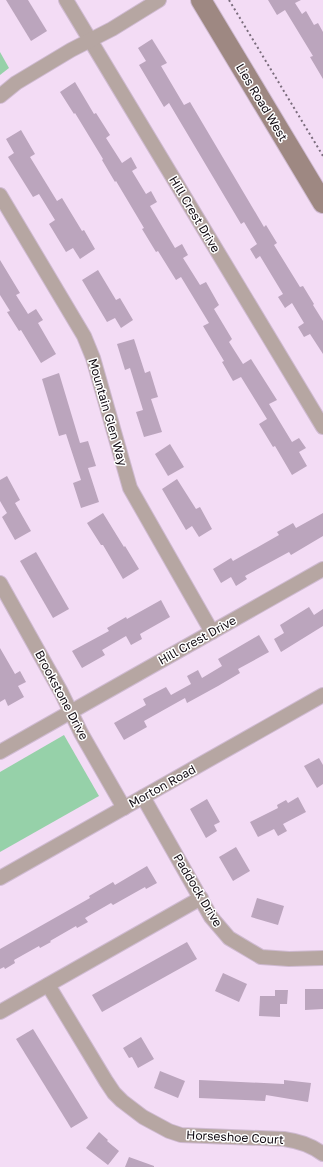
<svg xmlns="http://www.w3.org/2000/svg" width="323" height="1167" font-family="'Golos Text',sans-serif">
<rect width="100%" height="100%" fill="#f3dcf5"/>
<g fill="#96d1a9">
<path d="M0,52L9,68L0,75Z"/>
<path d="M64,735L99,796L0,852V772Z"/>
</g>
<g fill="#bba5bd">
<path d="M6,0H28L47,31L31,41Z"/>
<path d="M268,0H301L295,3L302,14L306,11L314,25L318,23L323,32V79L310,57L313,56L285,10L277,15Z"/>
<path d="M152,39L167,63L161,66L184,105L190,102L264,227L266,225L277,243L274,245L300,287L303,286L314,304L313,305L323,321V354L310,334L304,337L298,327L304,323L292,303L285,308L278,297L283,294L260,256L256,259L250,249L257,244L244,222L241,224L169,103L164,107L139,65L146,61L138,48Z"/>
<path d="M75,82L94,114L96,113L110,135L106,138L122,163L131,157L137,168L132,171L146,194L151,191L157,202L150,206L175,248L182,244L188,255L183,258L200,285L206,282L219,305L214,309L232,339L229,342L243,364L251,359L277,400L269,404L292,442L299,438L306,448L299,452L307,466L292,475L275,446L273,447L259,424L267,419L241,377L233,381L222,362L224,361L203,326L209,323L181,277L176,280L158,251L156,252L142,229L144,228L116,181L115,182L102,160L103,159L75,113L74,114L60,92Z"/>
<path d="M21,130L35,154L30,157L57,201L62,198L82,231L84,230L95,249L80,259L73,248L66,252L49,224L55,220L39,194L33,197L8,157L14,153L6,139Z"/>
<path d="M0,260L20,293L16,295L28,314L36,309L43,320L38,323L56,354L41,363L21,330L19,331L7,312L10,311L0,295Z"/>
<path d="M98,270L116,300L120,298L133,320L121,328L115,318L107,322L82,280Z"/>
<path d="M134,339L145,373L150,371L158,397L151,399L162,432L144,437L136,412L143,410L130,368L125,370L117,344Z"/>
<path d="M59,373L80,443L88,441L96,466L88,468L99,502L81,508L73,483L81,480L66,434L59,436L42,379Z"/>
<path d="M170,444L184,467L168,476L155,454Z"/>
<path d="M7,476L20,500L15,503L31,531L15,540L2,517L7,513L0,501V480Z"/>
<path d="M177,479L196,509L200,507L212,529L199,537L192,526L186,530L162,489Z"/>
<path d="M103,513L124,547L125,546L139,569L123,579L103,545H101L87,523Z"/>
<path d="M323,513V536L291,555L289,552L245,576L247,579L236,586L231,577L221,583L213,569L231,558L233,561L279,535L277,532L293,523L296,528Z"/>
<path d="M36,552L69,609L53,618L20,561Z"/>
<path d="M161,600L170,617L140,634L142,639L131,645L126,636L102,650L105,655L82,668L72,651L109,631L107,628L126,617L127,619Z"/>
<path d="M309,607L314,615L323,609V626L281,652L274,639L284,633L280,625Z"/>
<path d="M259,635L269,652L238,669L240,673L218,686L187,703L185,698L144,721L147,727L124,740L114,723L146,705L143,699L166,687L171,695L191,684L187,676L198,670L202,678L222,666L218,659Z"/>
<path d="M0,648L15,674L20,671L26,682L18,686L24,697L8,706L5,699L0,702Z"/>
<path d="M319,758L323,765V784L317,788L304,766Z"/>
<path d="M298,797L306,812L283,824L287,831L278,836L274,829L258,837L250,822L278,808L277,805L286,800L288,803Z"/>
<path d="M207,799L220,822L214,825L217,831L206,838L190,809Z"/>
<path d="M236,847L250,871L233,881L219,857Z"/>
<path d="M147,866L157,883L146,889L145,887L113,905L111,903L85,918L88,922L77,928L76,926L50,941L51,942L40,948L39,946L14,960L15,963L5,969L4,967L0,969V949L90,898L89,896L113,882L115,885Z"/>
<path d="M257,898L284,906L278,925L251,917Z"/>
<path d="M187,942L197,959L102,1012L92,995Z"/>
<path d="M223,973L247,984L239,1002L215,991Z"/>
<path d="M305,989H323V1009L305,1010Z"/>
<path d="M275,990H288L287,1004H280V1017L259,1016L260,996H275Z"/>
<path d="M33,1029L88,1118L71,1128L16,1039Z"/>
<path d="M141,1037L154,1059L138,1068L132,1057L129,1058L123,1048Z"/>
<path d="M160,1071L185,1081L178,1098L154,1088Z"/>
<path d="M199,1080L284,1084V1080L311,1083L308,1102L266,1095L265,1101L199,1098Z"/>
<path d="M99,1132L108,1140L107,1141L119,1151L108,1165L86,1148Z"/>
<path d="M129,1157L154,1166V1167H125Z"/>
</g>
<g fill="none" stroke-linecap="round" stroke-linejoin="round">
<g stroke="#cfbad1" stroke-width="16">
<g id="street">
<path d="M66,0L323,427"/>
<path d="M0,96L16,83L71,50L112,29L159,0"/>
<path d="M0,195L84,336L93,358L130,488L212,632"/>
<path d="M0,583L61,692L81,733L124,808"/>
<path d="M0,752L323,569"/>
<path d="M143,797L211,917L229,938L261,957L289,959L323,958"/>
<path d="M0,878L323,695"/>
<path d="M48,985L106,1081L114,1093L122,1101L143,1117L169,1131L181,1135L284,1139C299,1141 311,1145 323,1154"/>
<path d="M0,1012L201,898"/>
</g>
</g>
<g stroke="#cfbad1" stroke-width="22">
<path id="secondary" d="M201,0L323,203"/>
</g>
<path stroke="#7a6c7c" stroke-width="2" stroke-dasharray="2 3" stroke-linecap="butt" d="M229,0L323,156"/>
<use href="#street" stroke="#b6a6a2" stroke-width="14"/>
<use href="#secondary" stroke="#9e8882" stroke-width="20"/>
</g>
<g text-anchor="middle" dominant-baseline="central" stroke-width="3" stroke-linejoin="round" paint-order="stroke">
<g font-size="12" fill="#100911" stroke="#fff">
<text transform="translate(262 102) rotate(59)">Lies Road West</text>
<text transform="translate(195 214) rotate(59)">Hill Crest Drive</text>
<text transform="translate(108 412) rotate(74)">Mountain Glen Way</text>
<text transform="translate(197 640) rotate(-29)">Hill Crest Drive</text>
<text transform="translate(62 695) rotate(62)">Brookstone Drive</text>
<text transform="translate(162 786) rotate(-29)">Morton Road</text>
<text transform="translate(198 890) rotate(59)">Paddock Drive</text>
<text transform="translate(235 1137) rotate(3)">Horseshoe Court</text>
</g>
</g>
</svg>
